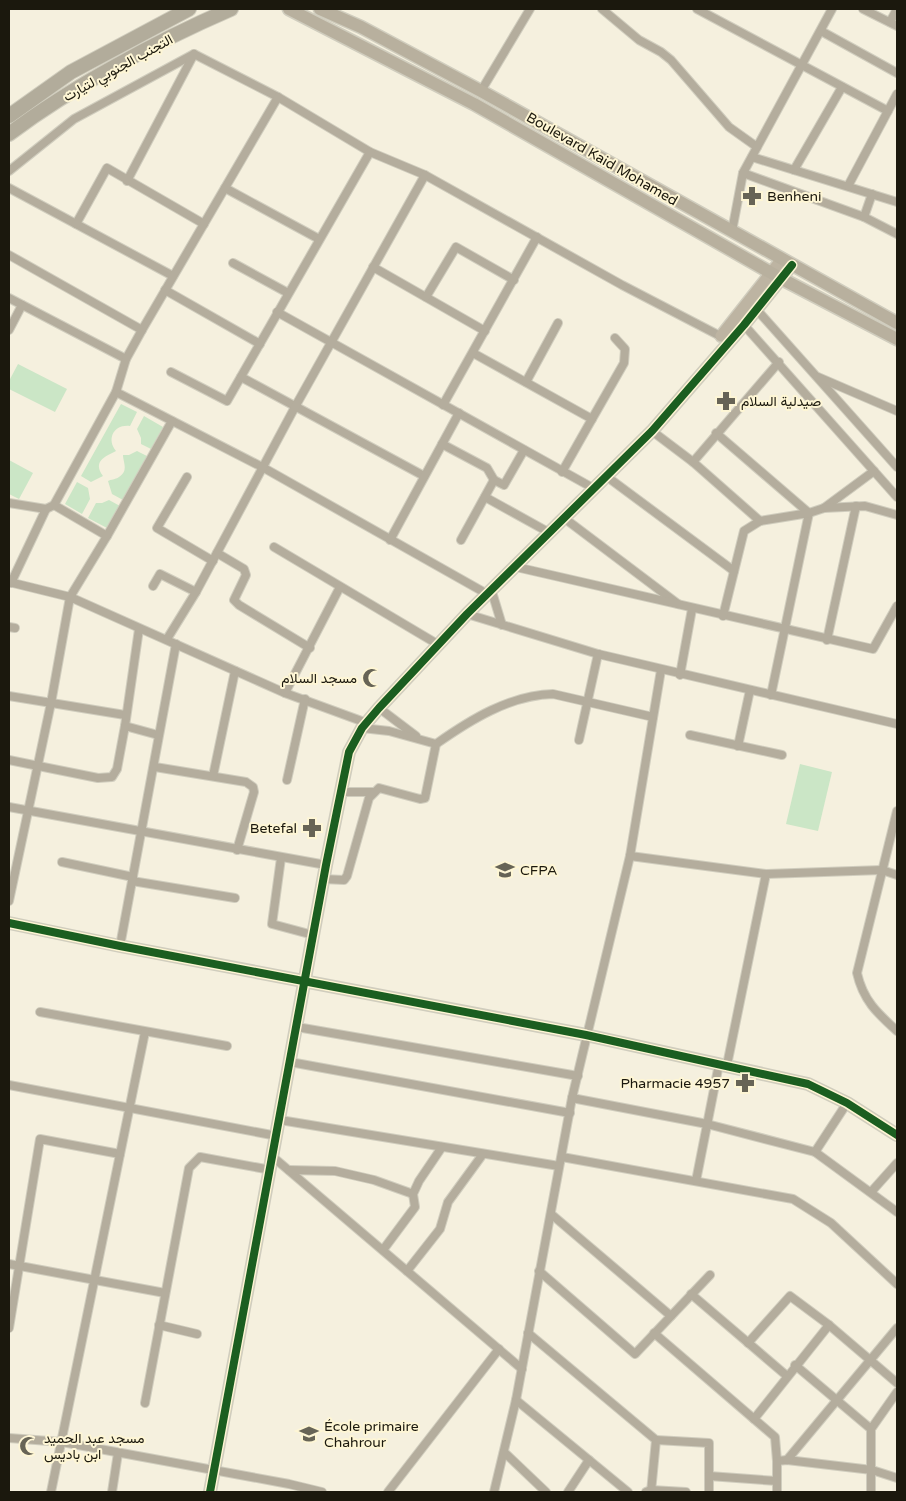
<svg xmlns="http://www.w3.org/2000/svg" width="906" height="1501" font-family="'Varela Round',Vazirmatn,sans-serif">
<rect width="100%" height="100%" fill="#f5f0de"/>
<g fill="#cbe6c6">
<path d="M18,364L67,389L55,412L9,389V381Z"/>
<path d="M121,404L137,412L130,426C114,424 106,439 116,451C106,456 92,461 103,476L91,482L81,476Z"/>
<path d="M144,416L163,427L151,449L141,444V438L137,429Z"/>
<path d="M137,451L147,456L123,500L112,494L108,481C111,479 115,480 119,477C129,471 123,462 123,455H129Z"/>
<path d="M9,460L33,473L19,499L9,494Z"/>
<path d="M77,482L88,488L90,499L82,514L65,504Z"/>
<path d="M109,500L120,506L107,528L88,518L96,503H102Z"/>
<path d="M800,764L832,772L818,831L786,824Z"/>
</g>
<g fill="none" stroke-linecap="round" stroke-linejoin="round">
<g stroke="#d0cdbe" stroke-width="10">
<g id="street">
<path d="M602,9L639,40L661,52L671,60L729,127L757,147"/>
<path d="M697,9L888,111"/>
<path d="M863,9L897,26"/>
<path d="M890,22L897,9"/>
<path d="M821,31L897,73"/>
<path d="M481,91L530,9"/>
<path d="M752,157L897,202"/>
<path d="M794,170L842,87"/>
<path d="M9,171L74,119L194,54"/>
<path d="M743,173L864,217L897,234"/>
<path d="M127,181L194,54L278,97L370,152L425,175L622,285L724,338"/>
<path d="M848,186L897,94"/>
<path d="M9,188L173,276"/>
<path d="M225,188L319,239"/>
<path d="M864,217L872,194"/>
<path d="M76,224L107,168L204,224"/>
<path d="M732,231L743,173L832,9"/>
<path d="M9,255L142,330"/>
<path d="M233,263L288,293"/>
<path d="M373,267L485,331"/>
<path d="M165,290L260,344"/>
<path d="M426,297L456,247L514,280"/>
<path d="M9,298L126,359"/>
<path d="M757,310L897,467"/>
<path d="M277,312L593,488"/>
<path d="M744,325L897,497"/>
<path d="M9,330L22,305"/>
<path d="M473,353L592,419L562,472"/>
<path d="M171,372L227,401L370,152"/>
<path d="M241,377L424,476"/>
<path d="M818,377L897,411"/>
<path d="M526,382L558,323"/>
<path d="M116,392L264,468L489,595"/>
<path d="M443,405L537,237"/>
<path d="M592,419L624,363L625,349L615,338"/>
<path d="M652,431L693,462L760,521"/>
<path d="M716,433L809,513L771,695"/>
<path d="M442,444L487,468L494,480"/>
<path d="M693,462L779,362"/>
<path d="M606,476L734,571"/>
<path d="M187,477L157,528L213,561"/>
<path d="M485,497L550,533"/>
<path d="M9,503L46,509"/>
<path d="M54,505L107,536"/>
<path d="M824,508L874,471"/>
<path d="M564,518L678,604"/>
<path d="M390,540L459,413"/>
<path d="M461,540L494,480L504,485L524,450"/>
<path d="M274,547L439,645"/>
<path d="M217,553L244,569L246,575L234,600L239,605L310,648"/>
<path d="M516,567L873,649L897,606"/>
<path d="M9,582L70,597L285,693L367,723"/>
<path d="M11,583L46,509L54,505L116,392L126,359L142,330L278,97"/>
<path d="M153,586L160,574L196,592"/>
<path d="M492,592L502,625"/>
<path d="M467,614L598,654L897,724"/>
<path d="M723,616L744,531L760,521L809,513L824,508L865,506L897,515"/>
<path d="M9,627L15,628"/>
<path d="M167,639L196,592L295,407L425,175"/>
<path d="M827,640L856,506"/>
<path d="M680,675L692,609"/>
<path d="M285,693L340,587"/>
<path d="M9,696L125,715"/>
<path d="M379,708L416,736"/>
<path d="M125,726L158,735"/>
<path d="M362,728L389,731L436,744C470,720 510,695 553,694L653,717"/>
<path d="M690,735L782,755"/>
<path d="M579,740L598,654"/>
<path d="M738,746L750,690"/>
<path d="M9,760L98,778L112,777L117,769L125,726L139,629"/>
<path d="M155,767L246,782L253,787L254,792L237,850"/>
<path d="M213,776L235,671"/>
<path d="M287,780L305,699"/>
<path d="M341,792H374"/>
<path d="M9,807L326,865"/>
<path d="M897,811L857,973C863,1000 877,1013 897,1031"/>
<path d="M630,856L766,874L882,870L897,875"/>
<path d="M281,858L272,924L313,935"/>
<path d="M62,862L133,877"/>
<path d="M323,879L344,880L347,876L369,798L379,788L420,799L425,798L436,744"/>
<path d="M132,881L235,898"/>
<path d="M9,901L51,703L70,597L107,536L172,421"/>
<path d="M120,946L176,644"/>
<path d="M40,1012L227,1046"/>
<path d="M297,1027L578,1076"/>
<path d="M290,1062L570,1113"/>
<path d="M727,1065L766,874"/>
<path d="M9,1085L277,1136"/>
<path d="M572,1098L707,1124L815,1152L897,1212"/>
<path d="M280,1120L559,1166"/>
<path d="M815,1152L847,1103"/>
<path d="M273,1157L522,1369"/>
<path d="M562,1157L793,1199L831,1223L897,1284"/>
<path d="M289,1170L335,1171L374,1180L413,1194"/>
<path d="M696,1181L719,1064"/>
<path d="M872,1191L897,1163"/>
<path d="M551,1214L671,1316"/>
<path d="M383,1250L415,1207L413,1194L419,1181L442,1147"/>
<path d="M9,1264L165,1293"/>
<path d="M407,1271L440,1229L448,1202L483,1154"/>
<path d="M539,1271L635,1354L710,1275"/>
<path d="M691,1294L787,1376"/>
<path d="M159,1325L197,1334"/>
<path d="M9,1328L40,1139L120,1154"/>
<path d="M528,1333L656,1440L651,1492"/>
<path d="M654,1333L775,1437L777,1461L787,1460L872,1470L897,1478"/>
<path d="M748,1343L790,1296L829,1325L897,1383"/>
<path d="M795,1365L871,1429"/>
<path d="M516,1400L628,1492"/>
<path d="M145,1403L189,1168L200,1157L271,1170"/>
<path d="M754,1419L829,1325"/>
<path d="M9,1438L62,1442L289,1484L322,1492"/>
<path d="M656,1440L709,1443V1492"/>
<path d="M504,1452L546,1492"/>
<path d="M787,1460L897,1328"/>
<path d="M709,1476L777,1481"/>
<path d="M51,1492L145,1032"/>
<path d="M112,1492L118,1453"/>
<path d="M388,1492L499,1349"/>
<path d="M494,1492L516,1400L572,1098L630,856L661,670"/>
<path d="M568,1492L589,1460"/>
<path d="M646,1492L651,1490L686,1492"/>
<path d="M777,1492V1461"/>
<path d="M871,1492V1429L897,1392"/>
</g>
</g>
<g stroke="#d0cdbe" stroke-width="14">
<g id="secondary">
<path d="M721,336L782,259"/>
<path d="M9,923L120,946L586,1035L808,1084L847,1103L897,1135"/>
<path d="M210,1492L326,865L349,752L362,728L379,708L467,614L652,431L744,325L792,265"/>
</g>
</g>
<g stroke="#d0cdbe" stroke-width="15">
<g id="primary">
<path d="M289,9L474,104L782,279L897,339"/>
<path d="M320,9L361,27L481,91L897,323"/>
</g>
</g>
<g stroke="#d0cdbe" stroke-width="16">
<g id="highway">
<path d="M9,116L71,72L189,9"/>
<path d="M9,134C73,86 157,41 231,9"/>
</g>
</g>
<use href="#street" stroke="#b4ad9d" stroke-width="8"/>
<use href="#secondary" stroke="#bdb4a2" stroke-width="11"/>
<use href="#primary" stroke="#b8b09e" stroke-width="12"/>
<use href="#highway" stroke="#b2ac9b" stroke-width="14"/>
<g stroke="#fef6d5" stroke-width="11">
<g id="cycleway">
<path d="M9,923L120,946L586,1035L808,1084L847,1103L897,1135"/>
<path d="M210,1492L326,865L349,752L362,728L379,708L467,614L652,431L744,325L792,265"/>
</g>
</g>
<use href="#cycleway" stroke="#1b5e20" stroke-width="8"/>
</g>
<defs>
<g id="pharmacy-bare" transform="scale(1.5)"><path d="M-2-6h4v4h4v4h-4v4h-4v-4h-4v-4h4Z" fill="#676456" stroke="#fef6d5" stroke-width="2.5" paint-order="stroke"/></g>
<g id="mosque-bare" transform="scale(1.5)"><path d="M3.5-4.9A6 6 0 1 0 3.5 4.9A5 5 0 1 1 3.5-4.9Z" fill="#676456" stroke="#fef6d5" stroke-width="2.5" paint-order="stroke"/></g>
<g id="university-bare" transform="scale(1.5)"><path d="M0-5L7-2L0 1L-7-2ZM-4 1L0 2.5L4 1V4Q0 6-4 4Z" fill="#676456" stroke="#fef6d5" stroke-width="2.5" paint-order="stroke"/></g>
<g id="school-bare" transform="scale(1.5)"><path d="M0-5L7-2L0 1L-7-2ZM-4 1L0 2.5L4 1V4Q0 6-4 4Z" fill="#676456" stroke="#fef6d5" stroke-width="2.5" paint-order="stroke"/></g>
</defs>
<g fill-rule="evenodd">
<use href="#pharmacy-bare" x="752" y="196"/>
<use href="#pharmacy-bare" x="726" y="401"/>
<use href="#mosque-bare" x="372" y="678"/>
<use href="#pharmacy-bare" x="312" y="828"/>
<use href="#university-bare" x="505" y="870"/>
<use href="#pharmacy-bare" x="745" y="1083"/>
<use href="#school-bare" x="309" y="1434"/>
<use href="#mosque-bare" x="29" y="1446"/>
</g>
<g text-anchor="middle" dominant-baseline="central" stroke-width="4" stroke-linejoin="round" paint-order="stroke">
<g font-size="14" fill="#1b180d" stroke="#fef6d5">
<text transform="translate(118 68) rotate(-29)">التجنب الجنوبي لتيارت</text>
<text transform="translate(602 159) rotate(30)">Boulevard Kaid Mohamed</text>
</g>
<g font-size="14" fill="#1b180d" stroke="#fef6d5" text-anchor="start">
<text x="767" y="196">Benheni</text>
<text x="741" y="401">صيدلية السلام</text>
<text x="357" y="678" text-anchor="end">مسجد السلام</text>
<text x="297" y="828" text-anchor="end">Betefal</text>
<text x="520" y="870">CFPA</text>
<text x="730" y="1083" text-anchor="end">Pharmacie 4957</text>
<text x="324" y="1426">École primaire<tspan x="324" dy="16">Chahrour</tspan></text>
<text x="44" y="1438">مسجد عبد الحميد<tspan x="44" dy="16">ابن باديس</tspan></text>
</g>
</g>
<rect width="906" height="1501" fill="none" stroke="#1b180d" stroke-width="20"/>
</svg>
